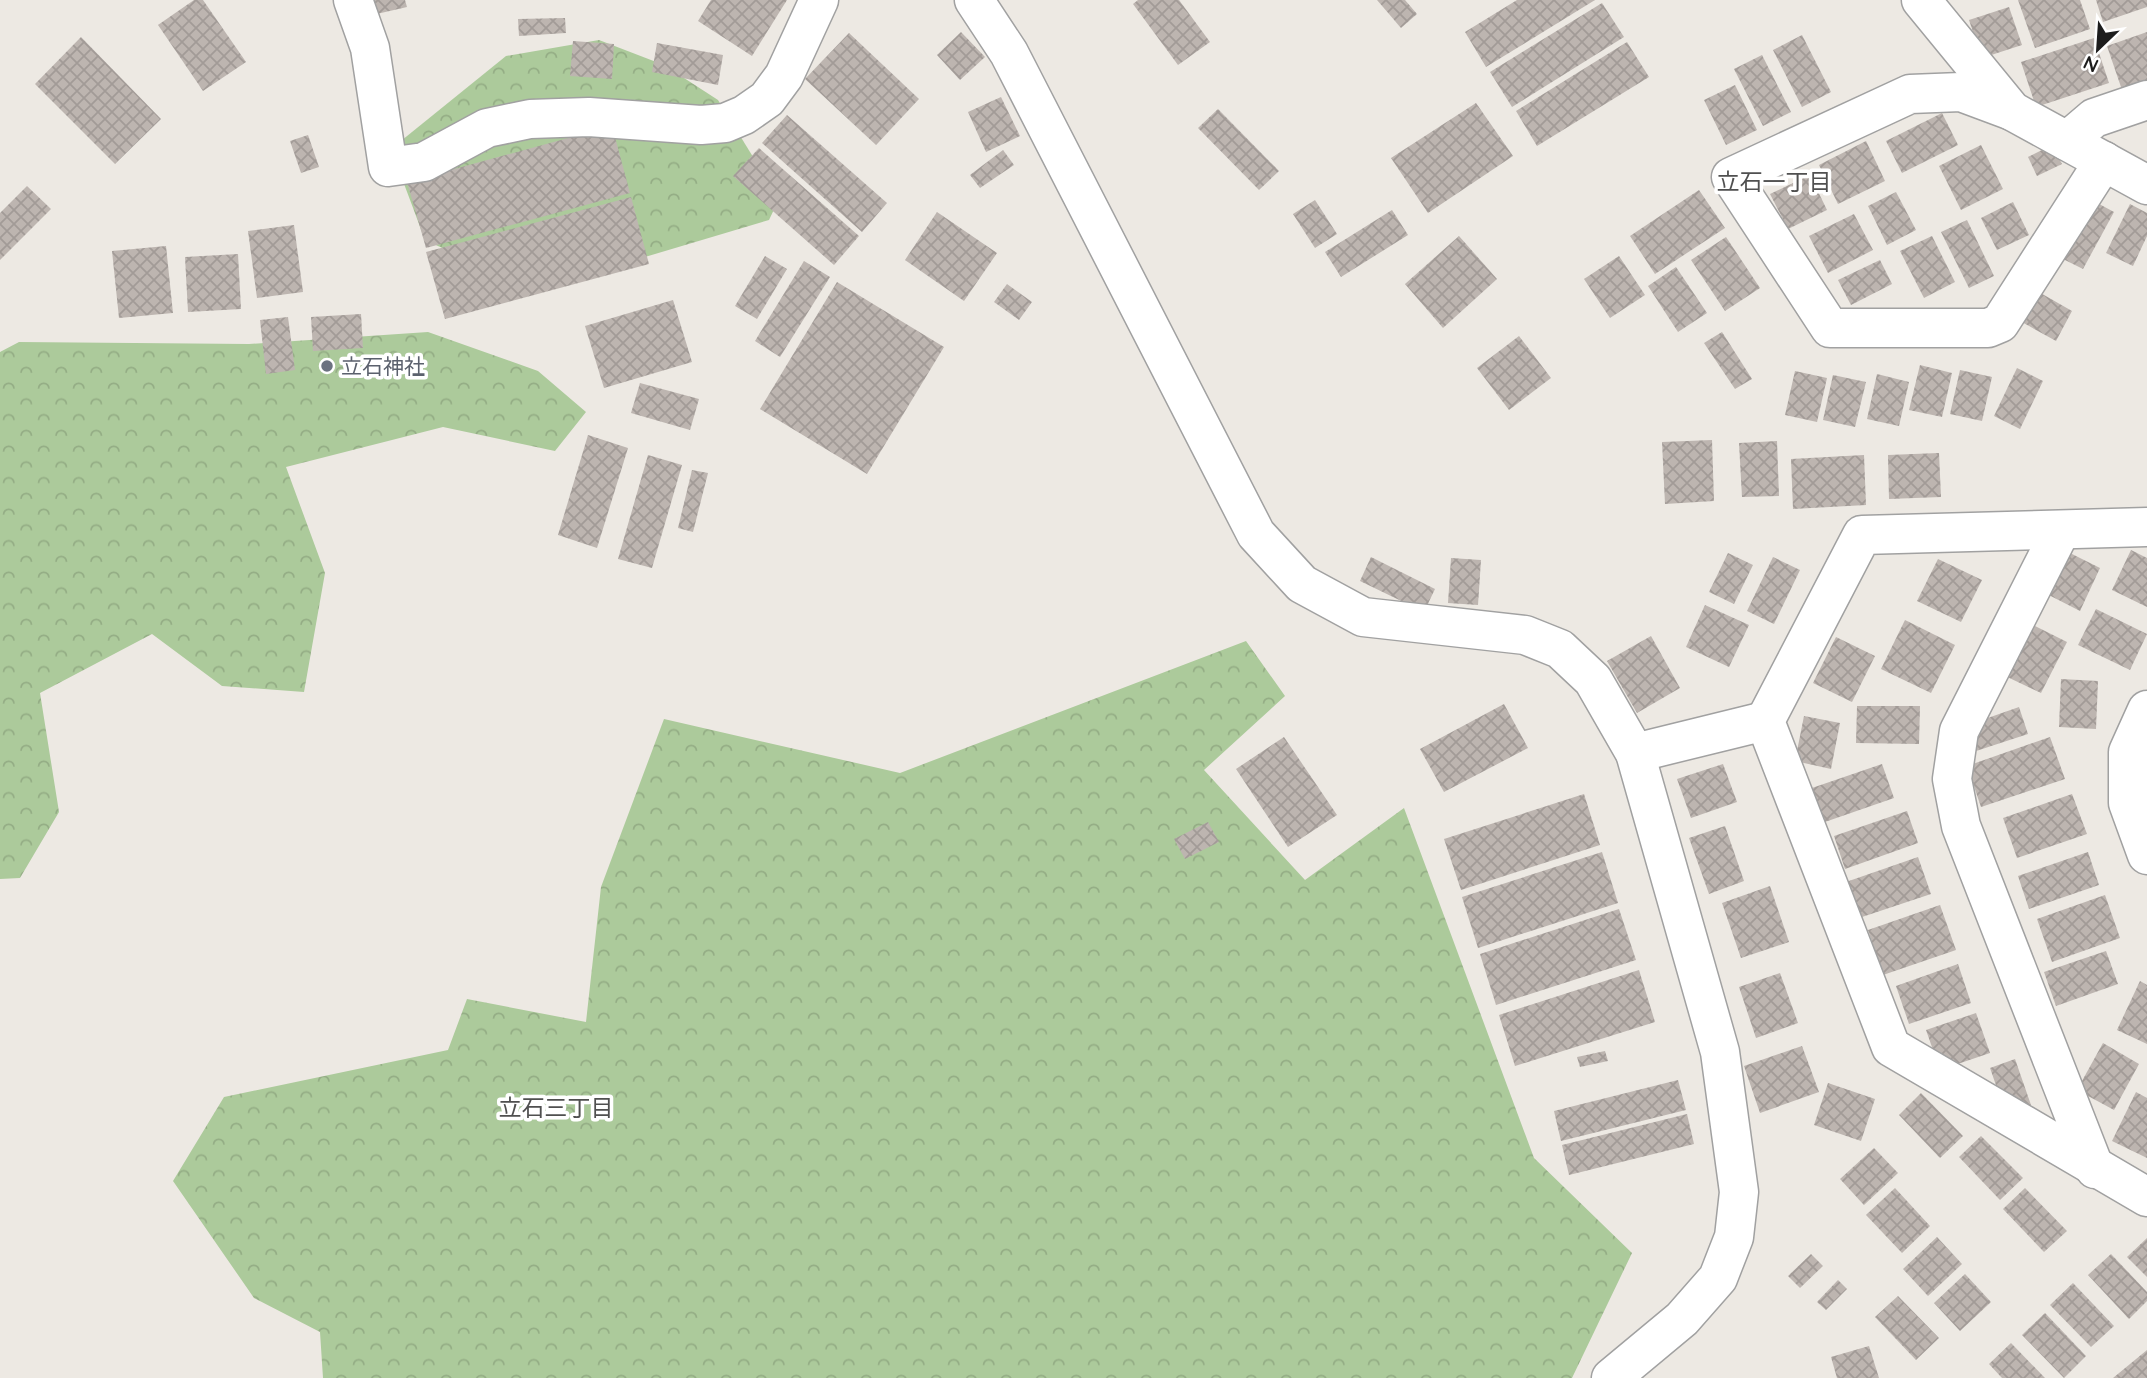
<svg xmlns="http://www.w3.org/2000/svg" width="2147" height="1378" font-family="Quicksand,'Noto Sans JP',sans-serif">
<defs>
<pattern id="forest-crowns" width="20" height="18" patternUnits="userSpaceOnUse" patternTransform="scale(1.75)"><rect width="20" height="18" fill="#acca9b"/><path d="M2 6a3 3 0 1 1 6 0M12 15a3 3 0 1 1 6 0" fill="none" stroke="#94ad85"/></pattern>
<pattern id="building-cross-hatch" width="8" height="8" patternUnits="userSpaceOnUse" patternTransform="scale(1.75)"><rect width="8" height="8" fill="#bdb5b0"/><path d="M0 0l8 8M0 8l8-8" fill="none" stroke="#a29b97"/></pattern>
</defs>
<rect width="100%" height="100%" fill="#ede9e3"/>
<g fill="url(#forest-crowns)">
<path d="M599,40L664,65L718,100L779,199L769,220L645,257L466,259L425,240L391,149L506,56Z"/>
<path d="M428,332L538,371L586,412L555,451L443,427L286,467L325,573L304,692L222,686L152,634L40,693L59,812L20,878L0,879V352L19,342L249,344Z"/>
<path d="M1246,641L1285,696L1204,770L1305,880L1404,808L1534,1158L1632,1253L1572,1378H323L320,1332L254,1298L173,1181L224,1097L448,1050L467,999L586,1022L601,887L664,719L900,773Z"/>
</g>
<g fill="url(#building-cross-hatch)">
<path d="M194,0H203L246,62L203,91L158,25Z"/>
<path d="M364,0H405L407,7L368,16Z"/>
<path d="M711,0H787L752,56L698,21Z"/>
<path d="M1138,0H1179L1210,42L1178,65L1133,4Z"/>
<path d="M1377,0H1405L1417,14L1401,28Z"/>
<path d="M1517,0H1595L1486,67L1465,32Z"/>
<path d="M2018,0H2080L2090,29L2035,48Z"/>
<path d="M2096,0H2147V7L2103,22Z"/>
<path d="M1602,3L1624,37L1512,107L1490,72Z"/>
<path d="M2009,7L2022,45L1982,58L1969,20Z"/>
<path d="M565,18L566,33L519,36L518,19Z"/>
<path d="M961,32L985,57L960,80L937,55Z"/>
<path d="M2147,32V82L2122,90L2107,46Z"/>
<path d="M849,33L919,99L876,145L805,79Z"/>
<path d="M1802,35L1831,92L1802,107L1773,50Z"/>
<path d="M81,37L161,119L115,164L35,84Z"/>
<path d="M2094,38L2109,83L2036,107L2021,62Z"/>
<path d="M573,41L614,44L612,79L570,76Z"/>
<path d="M1627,42L1649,77L1537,146L1516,111Z"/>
<path d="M657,43L723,55L718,85L652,72Z"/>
<path d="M1762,55L1791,112L1763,126L1734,69Z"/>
<path d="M1735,85L1757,130L1726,145L1704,100Z"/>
<path d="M1001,97L1020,136L986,152L968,112Z"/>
<path d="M1476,103L1513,156L1428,213L1391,158Z"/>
<path d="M1218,109L1279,171L1259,190L1198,128Z"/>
<path d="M1942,113L1958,145L1902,173L1886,141Z"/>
<path d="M787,115L887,203L862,232L762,143Z"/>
<path d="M612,126L630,193L426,248L407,182Z"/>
<path d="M308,135L319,167L301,173L290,141Z"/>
<path d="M1866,141L1885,181L1838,204L1819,165Z"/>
<path d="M1981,145L2003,189L1961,210L1939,166Z"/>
<path d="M2052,145L2062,164L2037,176L2028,157Z"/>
<path d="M759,148L859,236L834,265L733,176Z"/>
<path d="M1003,150L1014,165L980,188L970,175Z"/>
<path d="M1810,175L1827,210L1788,229L1770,194Z"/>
<path d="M27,186L51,209L0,260V213Z"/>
<path d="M1699,190L1725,228L1655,274L1630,236Z"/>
<path d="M1896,192L1916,230L1887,245L1868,206Z"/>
<path d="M631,197L649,264L445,319L426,252Z"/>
<path d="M2088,198L2114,212L2083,269L2057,256Z"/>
<path d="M1315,200L1337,234L1315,248L1293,214Z"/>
<path d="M2013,202L2029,235L1997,250L1981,218Z"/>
<path d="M2130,204L2147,213V236L2133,266L2106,253Z"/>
<path d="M1392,210L1408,235L1341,277L1325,252Z"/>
<path d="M937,212L997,253L964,301L905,260Z"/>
<path d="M1854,214L1873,250L1828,273L1809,236Z"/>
<path d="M1967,220L1994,276L1969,288L1941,232Z"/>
<path d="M294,225L303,292L257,298L248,231Z"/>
<path d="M1459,236L1497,279L1443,328L1405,284Z"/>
<path d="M1932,236L1955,282L1924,298L1900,251Z"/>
<path d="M1726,237L1760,288L1725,311L1691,260Z"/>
<path d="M166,246L173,313L119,318L112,251Z"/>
<path d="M238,254L241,309L188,312L185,257Z"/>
<path d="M765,256L787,269L757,319L735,306Z"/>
<path d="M1619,256L1645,295L1610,318L1584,279Z"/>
<path d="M1880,260L1892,284L1851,305L1838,280Z"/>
<path d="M804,261L830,277L780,357L755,341Z"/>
<path d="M1676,267L1707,313L1678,332L1648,286Z"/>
<path d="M837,282L944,347L867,474L760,409Z"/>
<path d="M1007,284L1032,302L1019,320L994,302Z"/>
<path d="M2037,291L2072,311L2056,341L2020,321Z"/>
<path d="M673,300L692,362L604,388L585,326Z"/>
<path d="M361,314L363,348L313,351L311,317Z"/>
<path d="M288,317L295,370L266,374L260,320Z"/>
<path d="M1722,332L1752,379L1735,389L1704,343Z"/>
<path d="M1519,336L1551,378L1509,410L1477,368Z"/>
<path d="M1920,365L1952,373L1942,417L1909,410Z"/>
<path d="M2017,368L2043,381L2020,429L1994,416Z"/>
<path d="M1960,370L1992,377L1982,421L1950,414Z"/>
<path d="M1795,371L1827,378L1817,422L1785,415Z"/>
<path d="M1877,374L1909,382L1899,426L1867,419Z"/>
<path d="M1833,375L1866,382L1855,427L1823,420Z"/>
<path d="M640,383L699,399L690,430L631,413Z"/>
<path d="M588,435L628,448L597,548L558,535Z"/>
<path d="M1712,440L1714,501L1665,504L1662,442Z"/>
<path d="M1777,441L1779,496L1742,497L1739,443Z"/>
<path d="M1939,453L1941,497L1889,499L1888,455Z"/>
<path d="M648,455L682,465L652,568L618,559Z"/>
<path d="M1864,455L1866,505L1793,509L1791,459Z"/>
<path d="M692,470L708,473L693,532L678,528Z"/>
<path d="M2060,548L2100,568L2080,611L2039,590Z"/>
<path d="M2131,550L2147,558V607L2112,590Z"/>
<path d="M1728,553L1753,565L1734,604L1709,592Z"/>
<path d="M1371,557L1435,589L1424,612L1360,581Z"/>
<path d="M1773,557L1800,570L1774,624L1747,611Z"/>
<path d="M1451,558L1481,560L1478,605L1448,603Z"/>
<path d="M1938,559L1982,580L1961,622L1917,601Z"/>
<path d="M1705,605L1749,625L1729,667L1686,647Z"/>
<path d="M2096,609L2147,634L2130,670L2078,645Z"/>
<path d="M1905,620L1955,645L1931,693L1881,669Z"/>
<path d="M2025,621L2067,642L2041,693L1999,673Z"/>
<path d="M1651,636L1680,688L1637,713L1607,661Z"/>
<path d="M1836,637L1875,656L1852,702L1813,683Z"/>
<path d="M2061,679L2098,681L2096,729L2059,727Z"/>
<path d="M1504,704L1528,748L1444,792L1420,749Z"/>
<path d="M1857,706H1920L1919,744L1856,743Z"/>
<path d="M2019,707L2028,734L1973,752L1965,726Z"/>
<path d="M1804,716L1840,723L1831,769L1795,761Z"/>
<path d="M1284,737L1337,815L1288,847L1236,769Z"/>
<path d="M2050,737L2065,779L1981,807L1967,766Z"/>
<path d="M1723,764L1737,802L1691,818L1677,779Z"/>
<path d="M1882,764L1894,798L1822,823L1809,789Z"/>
<path d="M1584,794L1600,845L1461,890L1444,839Z"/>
<path d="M2072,794L2087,834L2017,858L2003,818Z"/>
<path d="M1907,811L1918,843L1845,869L1834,836Z"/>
<path d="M1208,822L1219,842L1185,859L1174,839Z"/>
<path d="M1725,826L1744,881L1709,894L1689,838Z"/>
<path d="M1602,852L1618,903L1478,948L1462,897Z"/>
<path d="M2088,852L2099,885L2029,909L2018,876Z"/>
<path d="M1918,857L1931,894L1859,918L1846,882Z"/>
<path d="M1770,886L1789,942L1741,958L1722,903Z"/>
<path d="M2105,895L2120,938L2052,962L2037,919Z"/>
<path d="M1940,905L1956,950L1883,975L1868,930Z"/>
<path d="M1619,909L1636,960L1496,1005L1480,954Z"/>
<path d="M2106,951L2118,984L2056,1006L2044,972Z"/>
<path d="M1958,964L1971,1003L1909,1024L1896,986Z"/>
<path d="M1639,970L1655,1022L1515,1066L1499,1015Z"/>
<path d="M1780,973L1798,1023L1756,1038L1739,987Z"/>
<path d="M2140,981L2147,985V1044L2117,1030Z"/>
<path d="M1976,1013L1990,1053L1940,1070L1926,1030Z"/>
<path d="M2103,1043L2139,1064L2114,1110L2077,1090Z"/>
<path d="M1802,1046L1819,1092L1760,1113L1744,1066Z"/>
<path d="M1605,1051L1608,1061L1580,1067L1577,1057Z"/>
<path d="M2015,1059L2031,1105L2006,1114L1990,1068Z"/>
<path d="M1678,1080L1686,1110L1561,1141L1554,1111Z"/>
<path d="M1828,1083L1875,1099L1861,1141L1814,1125Z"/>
<path d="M2136,1092L2147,1098V1158L2112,1141Z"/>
<path d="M1921,1093L1963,1136L1940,1158L1899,1115Z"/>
<path d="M1687,1114L1694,1144L1569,1175L1562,1145Z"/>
<path d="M1981,1136L2023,1178L2000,1200L1959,1157Z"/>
<path d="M1874,1148L1898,1173L1864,1205L1840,1179Z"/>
<path d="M1895,1188L1930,1226L1902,1253L1866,1215Z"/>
<path d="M2025,1188L2067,1231L2044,1252L2003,1209Z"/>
<path d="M1937,1237L1962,1264L1928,1296L1903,1269Z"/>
<path d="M2147,1238V1277L2127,1257Z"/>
<path d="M1811,1254L1823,1266L1800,1288L1788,1276Z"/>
<path d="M2111,1254L2147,1292V1301L2129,1319L2088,1275Z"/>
<path d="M1965,1274L1991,1302L1960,1331L1934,1303Z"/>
<path d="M1838,1280L1847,1289L1826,1310L1817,1302Z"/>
<path d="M2073,1283L2114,1326L2091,1347L2050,1305Z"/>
<path d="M1898,1296L1939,1338L1916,1360L1875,1317Z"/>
<path d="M2045,1313L2086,1356L2064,1378L2022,1335Z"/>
<path d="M2011,1343L2045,1378H2002L1989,1364Z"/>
<path d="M1869,1346L1879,1378H1837L1831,1357Z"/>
<path d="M2147,1350V1378H2113Z"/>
</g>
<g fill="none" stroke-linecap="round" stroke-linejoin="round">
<g stroke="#a1a1a1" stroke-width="41">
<g id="street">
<path d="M353,0L370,48L388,167L424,162L487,128L530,119L589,117L701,125L725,123L744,115L767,99L784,76L819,0"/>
<path d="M974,0L1009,53L1256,534L1302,584L1363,617L1525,635L1560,649L1593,680L1635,753L1720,1052L1739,1192L1734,1237L1718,1278L1682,1319L1611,1378"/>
<path d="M1921,0L2012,111L2147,185"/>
<path d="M2012,111L1961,92L1910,94L1731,177L1830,328H1988L2000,323L2104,161"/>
<path d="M2067,141L2094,118L2147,100"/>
<path d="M2147,527L1862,535L1765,721L1891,1047L2147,1197"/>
<path d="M2061,530L1959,731L1952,779L1961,826L2095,1169"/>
<path d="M2147,710L2128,752V803L2147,855"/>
<path d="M1635,753L1765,721"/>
</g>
</g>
<use href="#street" stroke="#fff" stroke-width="38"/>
</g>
<circle fill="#6b7280" stroke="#fff" stroke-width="2.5" cx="327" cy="366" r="7"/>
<g text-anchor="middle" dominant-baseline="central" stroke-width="7" stroke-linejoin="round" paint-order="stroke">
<g font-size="21" fill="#5b616d" stroke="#fff" text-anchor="start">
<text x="341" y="366">立石神社</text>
</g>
<g font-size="23" fill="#505050" stroke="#fff">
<text x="1774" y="181">立石一丁目</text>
<text x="556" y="1107">立石三丁目</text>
</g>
</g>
<g transform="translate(2098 49) rotate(205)" stroke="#ffffff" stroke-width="5" paint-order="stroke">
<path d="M0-5L12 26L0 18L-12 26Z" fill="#1d1d1d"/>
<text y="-10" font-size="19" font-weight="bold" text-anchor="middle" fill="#1d1d1d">N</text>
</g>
</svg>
